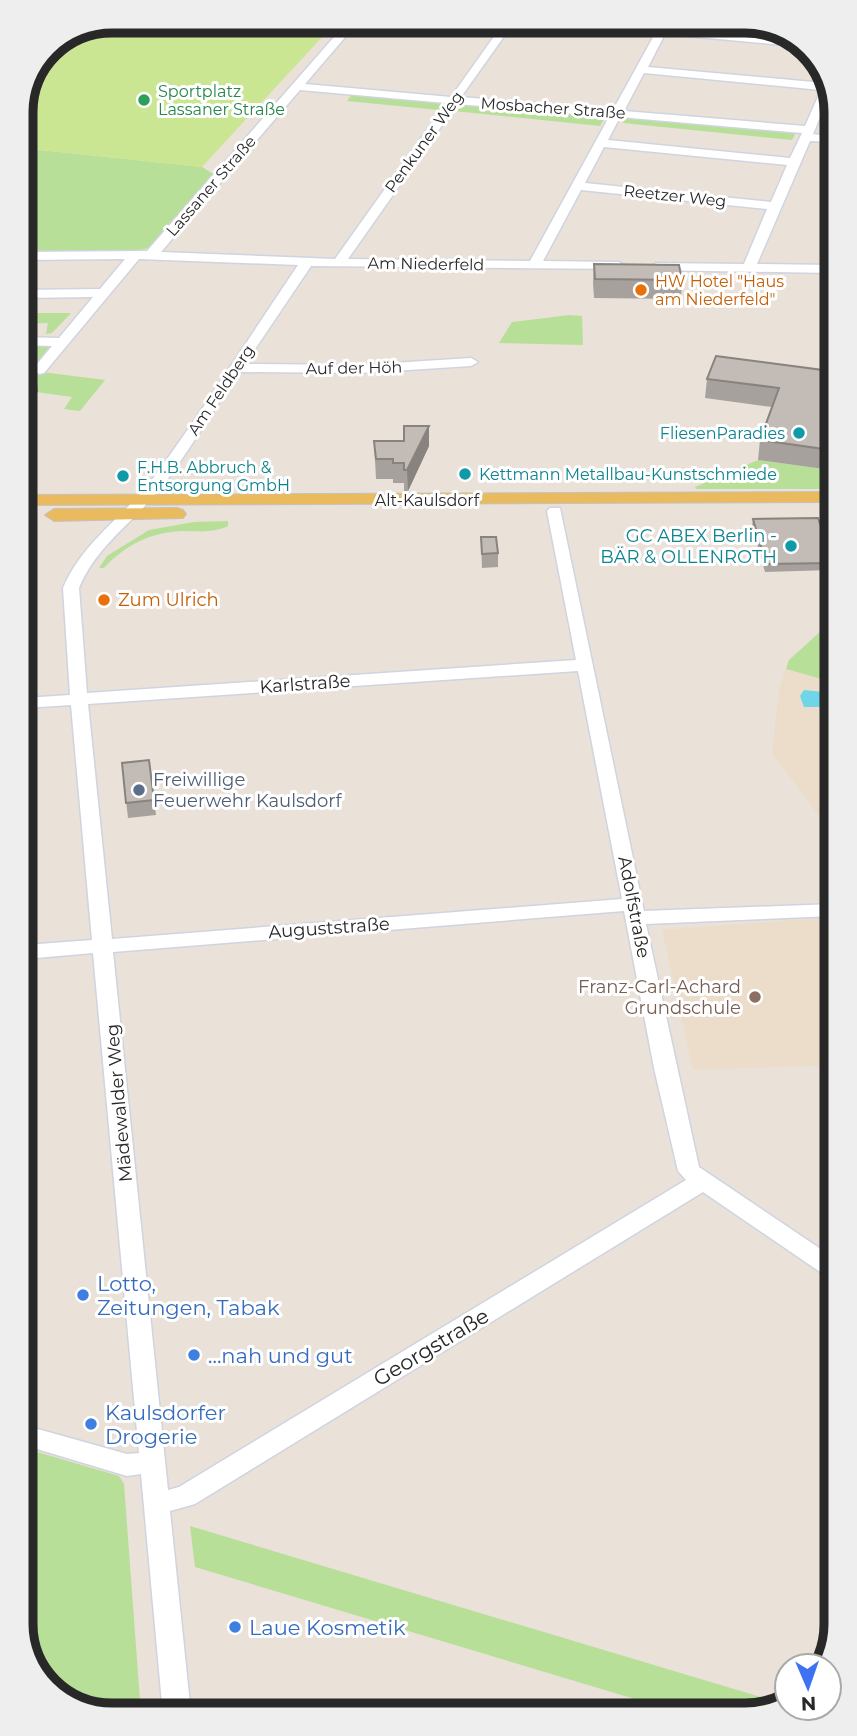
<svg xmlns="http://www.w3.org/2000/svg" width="857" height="1736" font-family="Montserrat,sans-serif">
<rect width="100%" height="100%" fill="#eae1d9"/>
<g fill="#ebddc9">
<path d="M786,669L832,682L833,835L772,753L779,690Z"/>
<path d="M820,918L833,921L834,1065L693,1070L662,930Z"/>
</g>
<g fill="#b7df97">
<path d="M352,94L445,102L439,110L347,101Z"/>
<path d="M458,104L470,105L607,114L600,126L454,111Z"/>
<path d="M628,114L797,130L792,140L623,123Z"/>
<path d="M21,148L202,167L215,175L149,248L129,252L22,253Z"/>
<path d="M22,313H71L52,333L46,334L48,323L22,324Z"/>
<path d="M570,315L582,316L583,345L499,343L512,322Z"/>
<path d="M22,343L53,348L34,371L105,380L80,411L64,409L72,397L22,390Z"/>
<path d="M758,460L831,470V489H696L695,487Z"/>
<path d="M228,521V526C214,533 199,531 183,531C151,532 125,545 104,568H99L107,556L149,530L194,522Z"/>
<path d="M832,621V682L786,669L789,660Z"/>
<path d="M27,1449L119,1476L124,1484L141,1714L106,1715L57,1696L28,1658Z"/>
<path d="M190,1526L784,1704L779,1708L668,1709L195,1567Z"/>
</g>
<path fill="#cbe693" d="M112,21H337L202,167L21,148V107L43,59L66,40Z"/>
<path fill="#6fd5e9" d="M804,690L832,693V707H804L800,696Z"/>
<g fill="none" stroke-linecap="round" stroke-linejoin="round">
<g stroke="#cfd4e0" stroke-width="3">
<path id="minor" d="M348,21H359L305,84L451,97L505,21H515L461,97L613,110L662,21H672L668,29L801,41L805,47L665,34L648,67L824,83L829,81V96L813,134L829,136V142L810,141L757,264L830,265V273L651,270L650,267L656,263L744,264L767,209L581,190L543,261L619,262L625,266L624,269L311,266L245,364L361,365L471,358L478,362L471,366L361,373L239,372C214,409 191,448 164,484C136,521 97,544 79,588L87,693L576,660L547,511L550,508H560L644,911L833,904V916L646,924L699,1167L834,1258V1279L826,1276L703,1192L195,1504L170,1511L191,1714H163L141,1474L127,1476L27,1446V1426L127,1454L139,1453L93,953L25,959V945L92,940L71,705L24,708V698L70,695L63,588C83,541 124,517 154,477C204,409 250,336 298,265L139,259L44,373L39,374L32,370L52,346L22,345V337L59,338L93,297L22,298V290L100,289L125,259L22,260V252L147,251ZM644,73L821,90L805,126L624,111ZM300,90L446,103L335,259L161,252ZM457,104L609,117L530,261L348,259ZM620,117L802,133L790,158L608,140ZM604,147L787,165L771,202L585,183ZM578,671L622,899L112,939L88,704ZM624,911L654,1068L678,1171L686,1180L179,1487L168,1490L113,952Z"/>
</g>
<g stroke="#c3c3c3" stroke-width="2">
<g id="major">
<path d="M831,492V502L23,505V495Z"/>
<path d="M177,508L183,510L186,514L183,518L54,521L45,515L54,509Z"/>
</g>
</g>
<use href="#minor" fill="#fff" fill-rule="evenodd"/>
<use href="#major" fill="#eabb5e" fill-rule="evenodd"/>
</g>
<g fill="#a7a19d">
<path d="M594,264L682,280L681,299L594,298L593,283Z"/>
<path d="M830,371L831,470L758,460L760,440L772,407L705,398L707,379Z"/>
<path d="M374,441L429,446L408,491H404V483H393V479H376Z"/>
<path d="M753,519L831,556V570L765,572L752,526Z"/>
<path d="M481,537L498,553V567L482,568Z"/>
<path d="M122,763L154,800L156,815L128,818Z"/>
</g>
<g fill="#88837f">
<path d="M36,374L38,391L23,413L24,425L23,427L22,392Z"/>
<path d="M429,426V446L408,491L407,470Z"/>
</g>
<g fill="#c2bbb6" stroke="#88837f" stroke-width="2">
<path d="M594,264L679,265L682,280L595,279Z"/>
<path d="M716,356L830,371L831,450L760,440L779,388L707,379Z"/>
<path d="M22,372L36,374L22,392Z"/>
<path d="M404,426H429L407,470H404V463H393V459H376L374,441H404Z"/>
<path d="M818,518L831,556V563L766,564L753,519Z"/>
<path d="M481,537H496L498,553L482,554Z"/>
<path d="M149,760L154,800L126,803L122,763Z"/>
</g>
<circle fill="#2e9e5b" stroke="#fff" stroke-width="2.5" cx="144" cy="100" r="7"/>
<g fill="#e8710a" stroke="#fff" stroke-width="2.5">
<circle cx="641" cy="290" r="7"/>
<circle cx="104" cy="600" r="7"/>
</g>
<g fill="#0f9aa8" stroke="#fff" stroke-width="2.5">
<circle cx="799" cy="433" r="7"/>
<circle cx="465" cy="474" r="7"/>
<circle cx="123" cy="476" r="7"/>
<circle cx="791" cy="546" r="7"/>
</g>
<circle fill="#5c6f8a" stroke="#fff" stroke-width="2.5" cx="139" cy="790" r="7"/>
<circle fill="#8d6e63" stroke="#fff" stroke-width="2.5" cx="755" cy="997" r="7"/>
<g fill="#3f7fe0" stroke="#fff" stroke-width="2.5">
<circle cx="83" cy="1295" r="7"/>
<circle cx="194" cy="1355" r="7"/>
<circle cx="91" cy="1424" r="7"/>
<circle cx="235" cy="1627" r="7"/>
</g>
<g text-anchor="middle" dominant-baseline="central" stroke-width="6" stroke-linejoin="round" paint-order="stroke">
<g font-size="16" fill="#27864d" stroke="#fff" text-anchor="start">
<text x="158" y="91">Sportplatz<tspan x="158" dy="18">Lassaner Straße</tspan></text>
</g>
<g font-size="16" fill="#282828" stroke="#fff">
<text transform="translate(553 108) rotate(4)">Mosbacher Straße</text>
<text transform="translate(424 142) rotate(-54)">Penkuner Weg</text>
<text transform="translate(211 186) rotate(-49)">Lassaner Straße</text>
<text transform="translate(675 196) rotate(6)">Reetzer Weg</text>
<text transform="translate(426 264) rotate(1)">Am Niederfeld</text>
<text transform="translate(354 368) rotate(-1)">Auf der Höh</text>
<text transform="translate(221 390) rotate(-56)">Am Feldberg</text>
<text x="427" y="500">Alt-Kaulsdorf</text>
</g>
<g font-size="16" fill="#c56008" stroke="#fff" text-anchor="start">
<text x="655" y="281">HW Hotel "Haus<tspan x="655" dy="18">am Niederfeld"</tspan></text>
</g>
<g font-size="16" fill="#0d838f" stroke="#fff" text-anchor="start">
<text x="785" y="433" text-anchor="end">FliesenParadies</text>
<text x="137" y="467">F.H.B. Abbruch &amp;<tspan x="137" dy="18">Entsorgung GmbH</tspan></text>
<text x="479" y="474">Kettmann Metallbau-Kunstschmiede</text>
</g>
<g font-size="18" fill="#0d838f" stroke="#fff" text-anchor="end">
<text x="777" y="536">GC ABEX Berlin -<tspan x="777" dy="21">BÄR &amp; OLLENROTH</tspan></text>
</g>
<g font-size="18" fill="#c56008" stroke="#fff" text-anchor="start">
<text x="118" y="600">Zum Ulrich</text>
</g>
<g font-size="18" fill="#282828" stroke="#fff">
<text transform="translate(305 684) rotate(-4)">Karlstraße</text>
<text transform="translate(634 907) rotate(79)">Adolfstraße</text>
<text transform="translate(329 928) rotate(-4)">Auguststraße</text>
<text transform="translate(119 1103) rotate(-95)">Mädewalder Weg</text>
</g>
<g font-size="18" fill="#4e5e75" stroke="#fff" text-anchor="start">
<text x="153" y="780">Freiwillige<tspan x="153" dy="21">Feuerwehr Kaulsdorf</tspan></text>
</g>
<g font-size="18" fill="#785e54" stroke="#fff" text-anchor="end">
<text x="741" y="987">Franz-Carl-Achard<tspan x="741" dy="21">Grundschule</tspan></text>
</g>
<g font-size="21" fill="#366cbe" stroke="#fff" text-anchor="start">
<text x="97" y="1283">Lotto,<tspan x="97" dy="24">Zeitungen, Tabak</tspan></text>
<text x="208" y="1355">...nah und gut</text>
<text x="105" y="1412">Kaulsdorfer<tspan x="105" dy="24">Drogerie</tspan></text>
<text x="249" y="1627">Laue Kosmetik</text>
</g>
<g font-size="21" fill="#282828" stroke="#fff">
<text transform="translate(431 1347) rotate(-31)">Georgstraße</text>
</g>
</g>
<path d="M0 0H857V1736H0ZM112 33H745A79 79 0 0 1 824 112V1624A79 79 0 0 1 745 1703H112A79 79 0 0 1 33 1624V112A79 79 0 0 1 112 33Z" fill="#eee" fill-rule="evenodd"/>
<path fill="none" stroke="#282828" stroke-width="9" d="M112 33H745A79 79 0 0 1 824 112V1624A79 79 0 0 1 745 1703H112A79 79 0 0 1 33 1624V112A79 79 0 0 1 112 33Z"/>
<g transform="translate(808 1687) rotate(178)"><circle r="33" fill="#ffffff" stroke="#a9a9a9" stroke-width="2"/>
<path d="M0-5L12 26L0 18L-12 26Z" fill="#3e72f2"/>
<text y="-10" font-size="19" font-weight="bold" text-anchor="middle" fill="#282828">N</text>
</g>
</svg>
